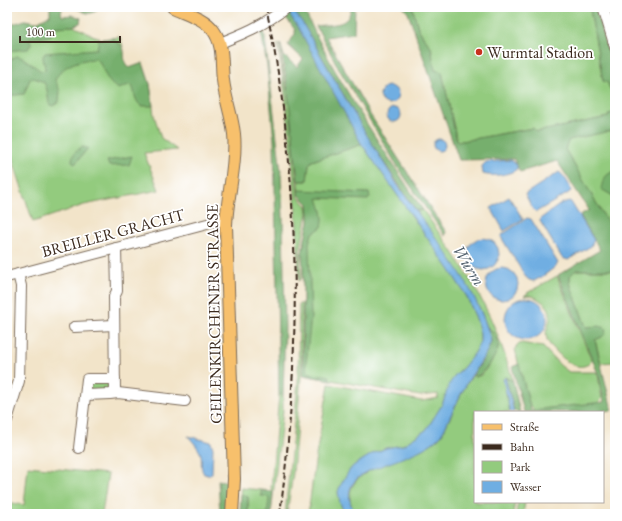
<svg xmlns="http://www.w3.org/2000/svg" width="622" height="521" font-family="'EB Garamond',serif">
<rect width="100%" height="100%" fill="#fff"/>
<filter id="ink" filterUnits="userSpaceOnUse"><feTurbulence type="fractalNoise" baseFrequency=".025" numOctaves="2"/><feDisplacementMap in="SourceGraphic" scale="8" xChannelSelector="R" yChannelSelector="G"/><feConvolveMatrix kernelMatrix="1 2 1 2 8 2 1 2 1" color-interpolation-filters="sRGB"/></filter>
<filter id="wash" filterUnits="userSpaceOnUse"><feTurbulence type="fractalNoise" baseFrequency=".012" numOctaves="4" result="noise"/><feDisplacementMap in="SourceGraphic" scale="16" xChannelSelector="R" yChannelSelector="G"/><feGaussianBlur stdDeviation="0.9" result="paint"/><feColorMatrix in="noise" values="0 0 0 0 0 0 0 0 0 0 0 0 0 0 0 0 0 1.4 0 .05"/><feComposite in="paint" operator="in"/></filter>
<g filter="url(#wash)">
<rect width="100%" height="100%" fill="#f2e4c9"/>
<g fill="#93cb7e" stroke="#677a4e">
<path d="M412,7H587L590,10L603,81L607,82L611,91L615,96V112L609,114L608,117L553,129L615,123V235L553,129L536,132L533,128L457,142L442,72L435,70L431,47L424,38L418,28Z"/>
<path d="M73,26L101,39L120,37L123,47L115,52L123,71L143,63L150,84L154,115L161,138L177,150L144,153L159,190L84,205L33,222L7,142V29Z"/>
<path d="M278,44L290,107L298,196L307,206L308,213L300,251L301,279L299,281C297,201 290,123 278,44Z"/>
<path d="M361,143L449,269L467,297L477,321L480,334V342L474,354L463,368L455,375L447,392L442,405L426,430L403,445L386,448L372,454L353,466L349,471L338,492L340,503L345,514H308L316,455L329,384L422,401L438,398V394L420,396L303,375V271L302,253L309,221V214L308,204L299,195L298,181H307L309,164L312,161L360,145Z"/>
<path d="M415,209L418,211L423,210C439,233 457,256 471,281C490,312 503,346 513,381L505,377L510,412H475V502H515L513,514H355C327,462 421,464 442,434C445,430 447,423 450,418C457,403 463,388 473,375L476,377L481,375L490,364L498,349L497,340L491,330L487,327L480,309L468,287Z"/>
<path d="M576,270H615V362L601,363L595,340L602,337L605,333V328L586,327L570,283V276Z"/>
<path d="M557,276L591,359L590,363C577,373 563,359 554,349C551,346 548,343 547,339C542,326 562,313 538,299C533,296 530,294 524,296L527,293Z"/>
<path d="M299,304H302L301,376L293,473L287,514H285L298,382Z"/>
<path d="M522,343L543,347L561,366L569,372H596L598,375L602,399L598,403L536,410C534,409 533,409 531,406C525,399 518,361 515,349L517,345Z"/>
<path d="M109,382V392L90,391V384L92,383Z"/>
<path d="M279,394L283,396V410L271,514H248V497L241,494L242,488L272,491L271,488Z"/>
<path d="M28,466L108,474L102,514H7V502L24,505Z"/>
<path d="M518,502H525L523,514H516Z"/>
</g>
<g fill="#76af6d" stroke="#586c46">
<path d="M50,7H63L61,12L62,16L73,15L81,18L80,23L73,26L54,27L51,35C44,39 37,36 29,39L32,43L28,49L7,51V26L25,20L36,22L50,15Z"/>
<path d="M75,7H99C92,18 83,12 75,7Z"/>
<path d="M295,7H303C335,79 380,144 423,210L418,211L415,209L371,143L302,22L292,9Z"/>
<path d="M351,7H355L354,33L326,37L371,116L446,232L445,236L399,169L339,69L316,26C333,23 349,28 351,7Z"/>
<path d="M403,7H412L413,9L418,28L424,38L431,47L435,70L442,72L457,142L533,128L536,132L608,117L609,114L615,112V130L569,140L565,149L615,235V270H576L570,276V283L586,327L599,326L605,328L606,333L602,337L595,340L612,410L596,412H524L512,367L519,364L531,410L604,402L599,376L558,275L600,250L580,215L589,210L557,161L520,172L514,159L459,160L408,13Z"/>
<path d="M587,7H595L610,58L615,67V96L611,91L607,82L603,81L590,10Z"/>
<path d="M288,12L299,28L361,143L360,145L312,161L309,164L307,181H298L287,84L280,43L284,56L297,67L303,59L288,45L295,34V30L284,15Z"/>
<path d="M264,30L281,172L283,216L285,327L283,396L279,394L274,142L267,66L261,32Z"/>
<path d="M99,38L101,39L112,38L123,47C126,55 122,62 129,68L143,63L150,84L153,106H141C133,99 136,92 131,84L119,89C105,83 105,69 97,59C80,59 62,65 55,80L60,91L59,102L53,106L49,104L47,90L44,82L34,78L30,79L24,94L7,96V64H8L10,60L17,56L23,58L41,71L45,70C45,65 43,61 43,56L45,53L97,49Z"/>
<path d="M82,147L88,148L75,164L72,161C72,154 77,150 82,147Z"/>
<path d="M132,156L129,165L109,166L107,161Z"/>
<path d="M615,171V200L613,196L601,189C603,179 605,174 615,171Z"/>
<path d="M299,190L369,193L370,197L368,200L318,198C321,208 325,216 322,227L312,234L309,243L311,317L306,364L307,371C313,376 322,374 329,376L330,380L303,375V271L302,253L309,221V214L308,204L299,195Z"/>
<path d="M487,327C493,331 500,340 498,349C495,358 484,373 476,377L473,375L483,360L491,341Z"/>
<path d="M505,377L513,381L520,412L514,411Z"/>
<path d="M218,480L230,482L228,514H220Z"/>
<path d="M261,491H273L271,514H267L269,499L266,496H261Z"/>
<path d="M241,494L248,497V514H240Z"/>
</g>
<g fill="#6faee2" stroke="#556c80">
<path d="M292,9L302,22C333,77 363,131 397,184C430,233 477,283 491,341C486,357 475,369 467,383C460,395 454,409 448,421C446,426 444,431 441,435C432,446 415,453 402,458C377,469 334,475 355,514H345L340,503L338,492L340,486L349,471L353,466L372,454L386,448L403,445L426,430L442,405L449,385L455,375L463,368L474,354L480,342V334L477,321L467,297L449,269L361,143L299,29L288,12Z"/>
<circle cx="389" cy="95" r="9"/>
<circle cx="394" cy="115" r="7"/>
<circle cx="439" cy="145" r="6"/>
<path d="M511,160L517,165V169C510,175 492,177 483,174L482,166L486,162Z"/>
<path d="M559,172C564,175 570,185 571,191L567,194L536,212L532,208L525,194Z"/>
<path d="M509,197L523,219L504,231L491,208Z"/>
<path d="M569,201L571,202L594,240L591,246L568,260L562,258L540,221V219L562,203Z"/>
<path d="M527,218L531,219L558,263C556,268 539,279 534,281C530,281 527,279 525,276L501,237L503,234Z"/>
<circle cx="483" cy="254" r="16"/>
<circle cx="502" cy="284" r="16"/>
<circle cx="526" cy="319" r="21"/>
<path d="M505,377L514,412H510L503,379Z"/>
<path d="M188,436L211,442L213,448L212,473L209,475L204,474C200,468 202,462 201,455C199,448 193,442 188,436Z"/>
</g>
</g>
<g filter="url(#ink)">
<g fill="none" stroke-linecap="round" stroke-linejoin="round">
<g stroke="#7b6b5a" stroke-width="12">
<g id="minor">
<path d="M603,7L615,47"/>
<path d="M220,43C247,32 264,25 287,7"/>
<path d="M7,277L226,219"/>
<path d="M74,327L114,325"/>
<path d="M115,393L114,297L117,291L116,248"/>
<path d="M86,395L110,394L118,393L185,401"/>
<path d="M7,420L19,381L21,286L18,274"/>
<path d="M79,448L87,379H115"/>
</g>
</g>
<g stroke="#7b6b5a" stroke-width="14">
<path id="major" d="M173,7C186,13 204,18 213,30C224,44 221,63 223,80C225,98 232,116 234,134C237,162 227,197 226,225L234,479L232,514"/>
</g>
<use href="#minor" stroke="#fff" stroke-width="10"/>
<use href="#major" stroke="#f7c06c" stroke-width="12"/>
<path stroke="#3b2a1e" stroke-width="2" stroke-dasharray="6 3" stroke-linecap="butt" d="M266,7C301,174 302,345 280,514"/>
</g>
</g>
<circle fill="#c8321e" stroke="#fff" stroke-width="1.5" cx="479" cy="52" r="4"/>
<g text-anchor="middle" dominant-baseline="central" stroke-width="3.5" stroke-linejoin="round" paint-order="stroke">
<g font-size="16" fill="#3b2a1e" stroke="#fff" text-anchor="start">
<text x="487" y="52">Wurmtal Stadion</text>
</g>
<g font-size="16" fill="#3b2a1e" stroke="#fff">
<text transform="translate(113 233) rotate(-15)">BREILLER GRACHT</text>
<text transform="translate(214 314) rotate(-91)">GEILENKIRCHENER STRASSE</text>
</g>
<g font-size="17" font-style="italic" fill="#505f6c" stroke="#fff">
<text transform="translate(469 265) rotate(58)">Wurm</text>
</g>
</g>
<rect width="622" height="521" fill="none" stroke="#fff" stroke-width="24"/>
<rect x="474" y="411" width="130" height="92" fill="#ffffff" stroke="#b1aaa5"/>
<rect x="482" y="424" width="20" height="6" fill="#f7c06c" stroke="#b1aaa5"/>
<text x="510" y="431" font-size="12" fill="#3b2a1e">Straße</text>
<rect x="482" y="444" width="20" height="6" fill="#3b2a1e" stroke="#b1aaa5"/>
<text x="510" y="451" font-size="12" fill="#3b2a1e">Bahn</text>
<rect x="482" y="461" width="20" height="12" fill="#93cb7e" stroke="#b1aaa5"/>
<text x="510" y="471" font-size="12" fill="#3b2a1e">Park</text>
<rect x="482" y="481" width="20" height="12" fill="#6faee2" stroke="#b1aaa5"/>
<text x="510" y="491" font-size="12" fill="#3b2a1e">Wasser</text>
<path d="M20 36v6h100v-6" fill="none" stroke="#3b2a1e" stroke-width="2"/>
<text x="26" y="36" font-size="12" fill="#3b2a1e" stroke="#ffffff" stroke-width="3" paint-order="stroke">100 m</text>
</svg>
